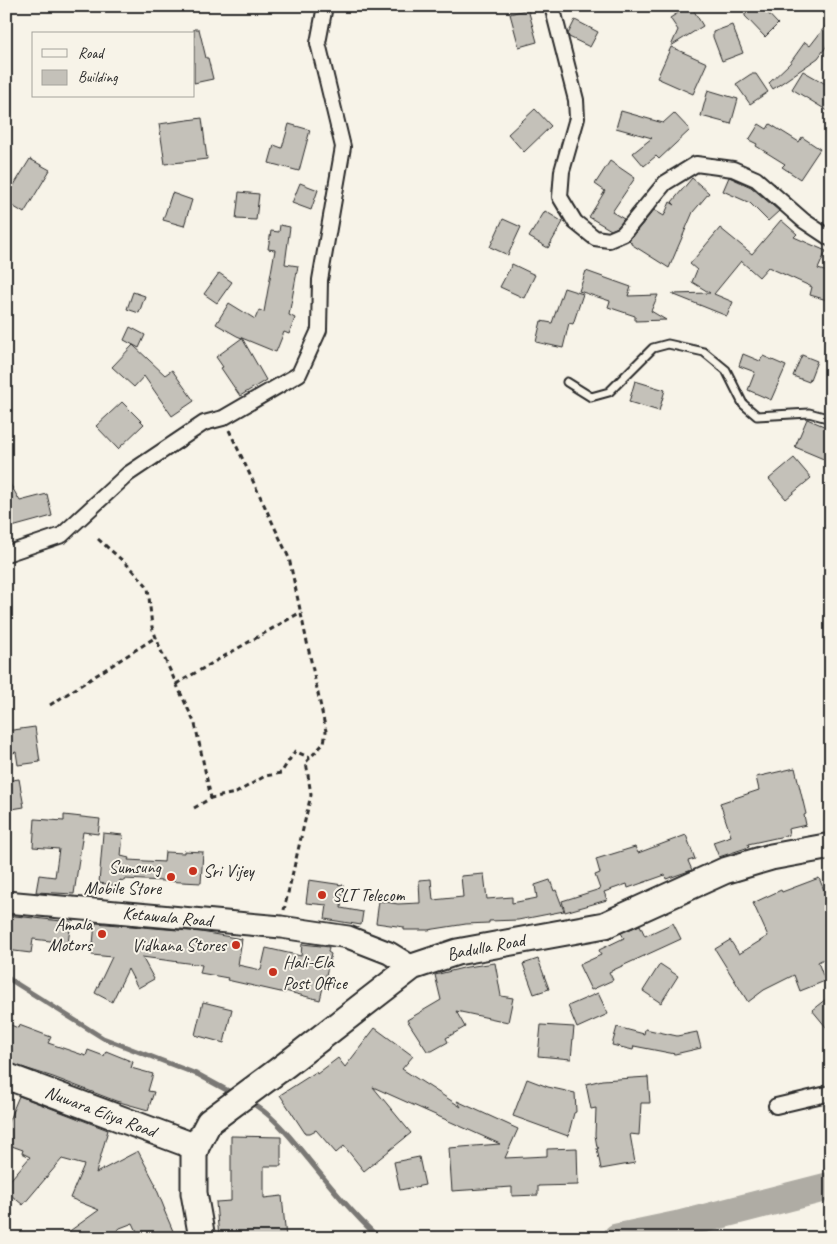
<svg xmlns="http://www.w3.org/2000/svg" width="837" height="1244" font-family="Caveat,sans-serif">
<rect width="100%" height="100%" fill="#f7f3e8"/>
<filter id="ink" filterUnits="userSpaceOnUse"><feTurbulence type="fractalNoise" baseFrequency=".02" numOctaves="2"/><feDisplacementMap in="SourceGraphic" scale="10" xChannelSelector="R" yChannelSelector="G"/><feConvolveMatrix kernelMatrix="1 2 1 2 8 2 1 2 1" color-interpolation-filters="sRGB"/></filter>
<g filter="url(#ink)">
<g fill="none" stroke-linecap="round" stroke-linejoin="round">
<g stroke="#7a7874" stroke-width="5">
<path d="M6,977L103,1038L199,1075L234,1094"/>
<path d="M248,1101C274,1115 291,1138 309,1160C331,1187 353,1214 379,1238"/>
</g>
<path stroke="#afaca4" stroke-width="29" d="M617,1238L679,1225L831,1186"/>
</g>
<g fill="#c4c1b9" stroke="#2b2b2b">
<path d="M689,6H691L703,26L671,46L678,30L670,18Z"/>
<path d="M750,6H761L778,24L765,37L745,16V11Z"/>
<path d="M528,9L537,42L519,47L510,14Z"/>
<path d="M831,19V40L818,58L773,89L769,83L790,63L805,42L810,46Z"/>
<path d="M575,20L598,32L590,47L569,37L568,34Z"/>
<path d="M732,25L743,53L722,61L713,37V32Z"/>
<path d="M194,29H199L206,58H208L213,79L194,83Z"/>
<path d="M671,47L707,63L693,94L657,78Z"/>
<path d="M803,71L831,87V113L792,89Z"/>
<path d="M751,74H756L768,92L750,104L736,84Z"/>
<path d="M708,90L738,99L731,124L701,116Z"/>
<path d="M535,109L551,126L524,152L508,134Z"/>
<path d="M621,111L663,123L674,113L690,130L659,159L656,156L644,166L633,153L652,138L616,128Z"/>
<path d="M202,118L207,159L165,164L159,124Z"/>
<path d="M289,124L310,130L299,171L269,163L274,145L282,148Z"/>
<path d="M759,124L767,129L770,124L799,142L802,137L820,149L800,179L782,167L785,164L756,146L757,144L749,140Z"/>
<path d="M30,159L50,170L24,213L6,202V198Z"/>
<path d="M610,161L635,178L612,212L624,219L618,227L611,230L589,217L605,191L595,184Z"/>
<path d="M729,177L751,187L779,211L768,221L750,203L723,191Z"/>
<path d="M692,178L709,193L693,212L669,268L631,244V242L629,240L654,210L664,216L670,202L675,205L672,202Z"/>
<path d="M300,183L318,190L311,210L292,203Z"/>
<path d="M239,192L259,194L256,220L236,219Z"/>
<path d="M172,193L192,200L184,226L163,220Z"/>
<path d="M545,211L563,222L548,248L529,237Z"/>
<path d="M503,219L521,227L508,255L490,247Z"/>
<path d="M781,220L797,234L794,237L826,251L818,269L831,273V289L827,300L810,295L812,287L768,267L759,277L741,261L714,294L733,302L727,316L672,294L710,293L692,282L697,270L690,264L720,228L752,254Z"/>
<path d="M280,225L290,227L285,264L298,266L289,315L295,318L289,334L284,332L276,352L237,336L216,324L229,303L255,319L259,310L264,312L275,250L268,249L271,231L279,232Z"/>
<path d="M512,264L535,275L524,298L500,287Z"/>
<path d="M586,271L631,287L628,296L658,295L651,311L666,320L635,321V316L608,307L610,301L579,291Z"/>
<path d="M219,273L232,282L217,303L204,294Z"/>
<path d="M564,288L583,294L573,324L569,323L563,348L536,342L541,321L552,323Z"/>
<path d="M133,292L145,296L139,313L127,309Z"/>
<path d="M130,327L145,335L139,348L124,340Z"/>
<path d="M242,338L266,380L240,396L221,368L223,367L216,357Z"/>
<path d="M133,345L165,375L172,370L194,401L172,416L144,376L134,387L112,367Z"/>
<path d="M743,354L760,361L763,356L786,366L771,400L748,390L755,372L739,366Z"/>
<path d="M802,355L817,361L809,382L793,376Z"/>
<path d="M635,381L665,390L659,411L629,402Z"/>
<path d="M122,402L144,424L118,449L96,426Z"/>
<path d="M807,419L831,429V450L826,460L795,447Z"/>
<path d="M794,458L811,478L786,499L769,479Z"/>
<path d="M6,477L20,501L47,494L52,516L12,527L6,504Z"/>
<path d="M35,727L40,762L18,765L16,752L6,755V731Z"/>
<path d="M795,768L806,814L804,815L806,825L788,829L789,835L748,844L749,847L719,857L713,842L731,836L720,803L759,790L756,777Z"/>
<path d="M19,779L24,807L6,810V781Z"/>
<path d="M64,815L100,819L98,834L83,832L74,894L36,892L39,875L55,877L59,849L33,847L35,819L64,821Z"/>
<path d="M103,833L123,835L121,856L129,858L128,860L164,862L165,852L184,853V851L203,852L201,883L125,879L124,881L120,880L119,886L99,883Z"/>
<path d="M686,835L695,859L688,861L692,870L666,879L665,875L628,888L627,884L604,892L607,900L565,912L562,901L600,889L595,875L600,873L596,859L635,847L638,853Z"/>
<path d="M484,874L487,899L512,897V903L537,898L535,885L550,880L554,891L556,890L564,911L518,920L489,921V923L466,924L428,930H404V927L376,923L379,901L398,904L420,903L419,880L431,879L433,900L463,897L461,876Z"/>
<path d="M819,878L831,907V920L824,924L831,936V955L818,962L825,981L800,991L794,975L764,990L748,1002L715,949L730,940L739,954L768,936L753,903L781,890L782,892Z"/>
<path d="M309,880L343,885L341,908L363,912L361,925L325,919L327,905L306,903Z"/>
<path d="M6,915L71,922L68,943L33,939L31,953L6,950Z"/>
<path d="M95,923L201,932L242,939L238,965L261,970L266,948L301,956L302,944L321,946L329,947L328,952L331,954L320,1000L285,991V993L227,980L228,978L200,973L202,965L142,957L154,979L138,988L128,969L112,1002L95,993L112,957L92,955Z"/>
<path d="M673,923L681,939L609,972L613,980L591,990L579,965L601,955L599,950L624,938L621,933L640,925L645,936Z"/>
<path d="M538,959L549,989L534,994L523,964Z"/>
<path d="M495,963L501,996L513,998L508,1022L456,1011L465,1027L446,1038L448,1042L432,1051H427L407,1020L441,1000L435,975L467,967Z"/>
<path d="M660,964L678,976L661,1003L643,991Z"/>
<path d="M598,993L608,1014L577,1028L568,1006Z"/>
<path d="M831,995V1033L812,1010Z"/>
<path d="M203,1002L232,1009L224,1043L195,1035Z"/>
<path d="M6,1023L18,1028L19,1025L51,1037L48,1043L86,1056L88,1050L104,1056L106,1051L133,1062L131,1068L153,1074L148,1091L154,1092L148,1110L116,1101L53,1077L6,1062Z"/>
<path d="M541,1025L574,1027L571,1059L538,1056Z"/>
<path d="M617,1027L644,1034L645,1029L677,1036L697,1032L701,1048L675,1054L634,1046L633,1050L612,1045Z"/>
<path d="M375,1028L413,1056L402,1069L461,1107L457,1101L518,1129L505,1158L547,1156V1149L577,1148L578,1185L538,1186V1195L512,1196V1187L452,1191L449,1148L500,1144L373,1087L411,1133L364,1171L344,1146L336,1153L316,1130L310,1133H305L280,1095L316,1072L317,1074L338,1058L345,1067Z"/>
<path d="M648,1077L650,1103H641L639,1135L630,1134L635,1163L601,1169L597,1148H599L597,1147L595,1135L596,1108L591,1109L586,1084L602,1080Z"/>
<path d="M527,1079L548,1087L575,1093L576,1112L574,1113L568,1136L513,1116Z"/>
<path d="M19,1096L108,1130L96,1173L138,1151L156,1185H155L165,1210H164L176,1238H140L133,1223L120,1228L109,1238H60L99,1210L70,1198L84,1165L62,1159L23,1205L6,1191V1185L30,1157L22,1153L23,1150L6,1144V1127Z"/>
<path d="M231,1136L281,1137V1166H264V1198L282,1196L286,1238H219L216,1202L231,1201Z"/>
<path d="M419,1157L425,1185L400,1190L394,1162Z"/>
</g>
<g fill="none" stroke-linecap="round" stroke-linejoin="round">
<g stroke="#2b2b2b" stroke-width="11">
<path id="lane" d="M567,382L591,397L609,392L653,348L668,344L704,352L726,370L743,404L757,416L809,413L831,419"/>
</g>
<g stroke="#2b2b2b" stroke-width="18">
<g id="street">
<path d="M552,6L576,100L577,118L562,171L560,197L575,222L595,238L609,240L623,234L665,183L696,164L733,169L756,179L804,221L831,239"/>
<path d="M6,554L62,535L128,474L204,423L223,418L299,374L319,330L320,280L343,147L318,43L325,6"/>
<path d="M776,1106L831,1093"/>
</g>
</g>
<g stroke="#2b2b2b" stroke-width="25">
<g id="primary">
<path id="s1" d="M6,902L281,927L348,937L389,953L412,967"/>
</g>
</g>
<g stroke="#2b2b2b" stroke-width="29">
<g id="highway">
<path id="s2" d="M6,1076L196,1147"/>
<path id="s3" d="M202,1238L194,1193V1155L196,1147L209,1122L287,1064L412,967L457,952L605,925L724,871L771,857L831,846"/>
</g>
</g>
<g stroke="#2b2b2b" stroke-width="3" stroke-dasharray="5 4" stroke-linecap="butt">
<path d="M229,430L289,558L326,731L324,743L306,762L311,795L284,910"/>
<path d="M98,539L132,569L148,587L152,627L162,653L195,724L211,798"/>
<path d="M176,684L301,612"/>
<path d="M50,705L156,637"/>
<path d="M194,808L211,798L236,793L265,776L281,773L295,751L310,758"/>
</g>
<use href="#lane" stroke="#f7f3e8" stroke-width="7"/>
<use href="#street" stroke="#f7f3e8" stroke-width="14"/>
<use href="#primary" stroke="#f7f3e8" stroke-width="21"/>
<use href="#highway" stroke="#f7f3e8" stroke-width="25"/>
</g>
</g>
<g fill="#c8321e" stroke="#f7f3e8" stroke-width="2">
<circle cx="193" cy="871" r="5"/>
<circle cx="171" cy="877" r="5"/>
<circle cx="322" cy="895" r="5"/>
<circle cx="102" cy="934" r="5"/>
<circle cx="236" cy="945" r="5"/>
<circle cx="273" cy="972" r="5"/>
</g>
<g text-anchor="middle" dominant-baseline="central" stroke-width="4" stroke-linejoin="round" paint-order="stroke">
<g font-size="18" fill="#2b2b2b" stroke="#f7f3e8" text-anchor="end">
<text x="161" y="867">Sumsung<tspan x="161" dy="21">Mobile Store</tspan></text>
<text x="203" y="871" text-anchor="start">Sri Vijey</text>
<text x="332" y="895" text-anchor="start">SLT Telecom</text>
<text x="92" y="924">Amala<tspan x="92" dy="21">Motors</tspan></text>
<text x="226" y="945">Vidhana Stores</text>
<text x="283" y="962" text-anchor="start">Hali-Ela<tspan x="283" dy="21">Post Office</tspan></text>
</g>
<g font-size="18" fill="#2b2b2b" stroke="#f7f3e8">
<text stroke="none"><textPath href="#s1" startOffset="162">Ketawala Road</textPath></text>
<text stroke="none"><textPath href="#s3" startOffset="452">Badulla Road</textPath></text>
<text stroke="none"><textPath href="#s2" startOffset="101">Nuwara Eliya Road</textPath></text>
</g>
</g>
<rect width="837" height="1244" fill="none" stroke="#f7f3e8" stroke-width="25"/>
<rect x="12" y="12" width="812" height="1219" fill="none" stroke="#2b2b2b" stroke-width="2" filter="url(#ink)"/>
<rect x="32" y="32" width="162" height="65" fill="#f7f3e8" stroke="#a5a39c"/>
<rect x="42" y="49" width="25" height="8" fill="#f7f3e8" stroke="#a5a39c"/>
<text x="78" y="58" font-size="15" fill="#2b2b2b">Road</text>
<rect x="42" y="70" width="25" height="15" fill="#c4c1b9" stroke="#a5a39c"/>
<text x="78" y="82" font-size="15" fill="#2b2b2b">Building</text>
</svg>
